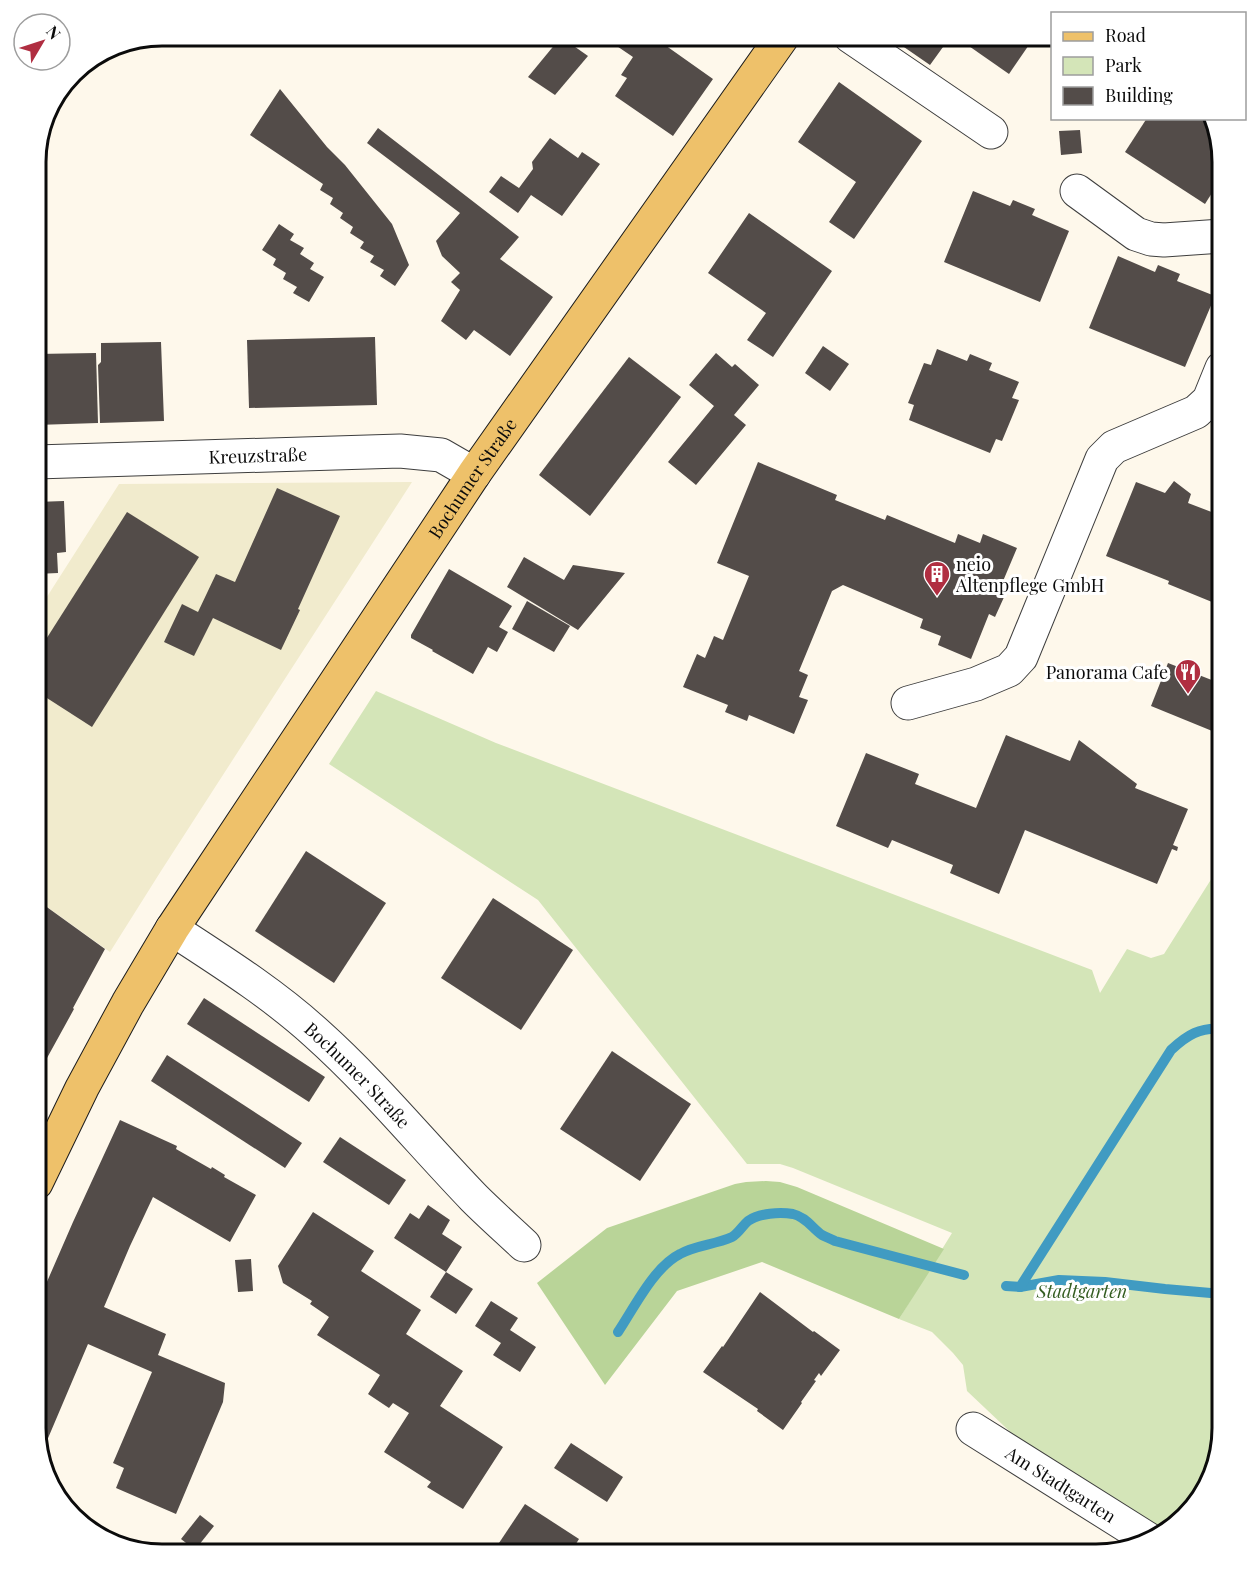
<svg xmlns="http://www.w3.org/2000/svg" width="1258" height="1591" font-family="'Playfair Display',serif">
<rect width="100%" height="100%" fill="#fef8eb"/>
<path fill="#f1ebcd" d="M412,482L161,871L110,952L36,899V614L119,484Z"/>
<path fill="#d4e5b8" d="M376,691L496,743L1092,970L1100,993L1127,949L1151,958L1164,954L1222,862V1428L1205,1491L1166,1533L1025,1446L967,1391L963,1365L953,1353L932,1332L899,1319L952,1233L793,1168L780,1164H747L538,900L329,764Z"/>
<path fill="#b9d498" d="M766,1181L780,1182L797,1187L944,1249L899,1319L762,1262L677,1291L605,1385L537,1283L607,1228L735,1184L746,1182Z"/>
<g fill="none" stroke-linecap="round" stroke-linejoin="round">
<g stroke="#409bc2" stroke-width="10">
<path d="M1006,1286L1020,1287L1059,1280L1105,1282L1165,1289L1222,1294"/>
<path d="M1020,1287L1171,1050C1187,1035 1200,1027 1222,1029"/>
<path d="M618,1332C634,1308 654,1267 680,1254C696,1245 714,1245 732,1237C739,1233 742,1226 748,1221C759,1213 780,1212 793,1214C806,1217 812,1228 822,1235C826,1237 831,1239 835,1241L964,1275"/>
</g>
</g>
<g fill="#534c49">
<path d="M602,36H644L653,41L655,38L713,79L673,136L615,96L627,78L621,75L633,57Z"/>
<path d="M888,36H946L940,45L943,47L930,65Z"/>
<path d="M971,36H1035L1009,74L966,44Z"/>
<path d="M561,37L588,56L555,95L528,77Z"/>
<path d="M839,82L922,141L854,239L829,222L856,182L798,142Z"/>
<path d="M280,89L327,147L345,165L392,224L409,265L395,286L380,276L384,270L370,262L374,256L360,248L364,242L350,233L353,227L340,218L343,213L330,204L333,198L320,190L323,184L250,135Z"/>
<path d="M1147,118H1208L1222,163V177L1205,204L1125,152Z"/>
<path d="M378,128L519,237L500,259L553,297L510,356L474,330L466,340L441,321L460,290L451,282L460,273L442,256L436,241L460,213L367,143Z"/>
<path d="M1080,130L1082,153L1061,155L1059,131Z"/>
<path d="M550,138L578,158L582,152L600,164L562,216L531,195L518,213L489,192L501,176L519,188L533,169L532,162Z"/>
<path d="M973,191L1010,206L1013,200L1035,209L1032,215L1069,231L1040,302L944,262Z"/>
<path d="M749,213L832,271L773,357L747,340L766,313L708,273Z"/>
<path d="M279,224L294,234L290,240L304,248L300,254L314,263L310,269L324,277L309,302L293,293L297,287L283,279L286,273L273,265L276,259L262,250Z"/>
<path d="M1118,256L1155,272L1158,265L1180,274L1177,281L1215,296L1185,367L1089,328Z"/>
<path d="M375,337L377,405L249,408L247,340Z"/>
<path d="M161,342L164,421L100,423L98,365L101,362V343Z"/>
<path d="M823,346L849,364L830,391L805,373Z"/>
<path d="M937,349L967,361L970,354L992,363L989,370L1019,382L1012,398L1019,400L1002,441L996,439L990,453L909,420L914,405L908,403L924,363L931,365Z"/>
<path d="M96,353L98,423L36,425V354Z"/>
<path d="M716,353L732,367L735,364L759,385L734,415L746,425L696,485L668,462L714,406L689,385Z"/>
<path d="M629,357L681,397L590,516L539,475Z"/>
<path d="M758,462L837,495L835,500L885,520L887,515L955,543L958,534L980,543L983,534L1017,548L998,593L1005,595L995,617L989,614L971,659L938,645L941,636L920,628L923,619L843,585L832,591L799,671L808,675L799,697L808,700L794,734L749,715L747,721L725,712L728,705L683,687L697,654L705,658L714,636L723,640L749,576L717,563Z"/>
<path d="M1174,481L1191,494L1188,503L1222,516V603L1213,599L1212,602L1168,584L1169,581L1106,556L1136,482L1165,493Z"/>
<path d="M277,488L340,516L298,609L300,610L281,650L213,618L194,656L164,642L182,604L198,612L216,574L235,582Z"/>
<path d="M64,501L66,552L57,553L58,573L36,574V502Z"/>
<path d="M127,512L199,557L92,727L36,691V655Z"/>
<path d="M524,557L564,580L573,565L625,573L578,630L507,587Z"/>
<path d="M449,569L512,606L499,627L508,632L497,652L488,647L473,674L432,651L433,650L411,638V635Z"/>
<path d="M527,601L570,626L554,652L512,629Z"/>
<path d="M1168,663L1222,684V735L1151,706Z"/>
<path d="M1006,735L1070,761L1079,740L1137,784L1135,788L1188,809L1173,845L1178,847L1177,851L1172,849L1157,884L1025,830L999,894L950,873L953,865L892,840L888,848L836,826L866,753L919,774L915,784L976,808Z"/>
<path d="M306,851L386,903L334,983L255,931Z"/>
<path d="M493,898L573,950L521,1030L441,978Z"/>
<path d="M44,905L105,949L73,1008L74,1009L36,1078V919Z"/>
<path d="M204,998L325,1077L309,1102L187,1024Z"/>
<path d="M612,1051L691,1104L640,1181L560,1129Z"/>
<path d="M167,1055L302,1143L285,1168L151,1081Z"/>
<path d="M120,1120L177,1146L176,1149L211,1169L212,1167L225,1175L224,1177L256,1195L230,1242L153,1197L130,1246L104,1307L166,1334L158,1355L225,1383L223,1402L176,1514L116,1488L124,1468L113,1463L152,1372L88,1344L43,1450L36,1428V1307L73,1222Z"/>
<path d="M340,1137L406,1180L389,1205L323,1162Z"/>
<path d="M428,1205L450,1220L442,1234L462,1247L446,1272L394,1238L410,1213L419,1219Z"/>
<path d="M313,1212L374,1251L361,1271L421,1310L406,1334L463,1371L440,1406L503,1447L463,1509L427,1487L431,1482L384,1452L409,1413L393,1403L389,1408L368,1394L380,1375L317,1335L329,1317L310,1304L312,1301L283,1283L278,1266Z"/>
<path d="M251,1259L253,1291L238,1292L235,1260Z"/>
<path d="M446,1272L473,1289L456,1314L430,1297Z"/>
<path d="M760,1292L813,1332L814,1331L840,1350L821,1376L819,1373L814,1380L816,1381L801,1402L802,1403L783,1430L757,1411L758,1409L703,1372L722,1346L723,1347Z"/>
<path d="M491,1301L518,1318L510,1330L536,1347L520,1372L493,1355L501,1343L475,1326Z"/>
<path d="M571,1443L623,1477L607,1502L554,1468Z"/>
<path d="M525,1504L579,1539L569,1555H505L495,1549Z"/>
<path d="M200,1515L214,1526L195,1550L181,1539Z"/>
</g>
<g fill="none" stroke-linecap="round" stroke-linejoin="round">
<g stroke="#3e3e3e" stroke-width="35">
<g id="minor">
<path d="M850,36L991,132"/>
<path d="M1077,191L1136,234L1151,239L1164,240L1222,236"/>
<path id="s1" d="M36,462L400,451L441,455L474,474"/>
<path d="M908,703L976,684L1009,670L1021,657L1102,459L1114,447L1196,412L1209,400L1222,368"/>
<path id="s2" d="M172,929C221,961 272,993 316,1033C373,1084 421,1143 474,1198C490,1214 507,1229 524,1245"/>
<path id="s3" d="M973,1429L1148,1539"/>
</g>
</g>
<g stroke="#1c1c1c" stroke-width="35">
<g id="major">
<path id="s4" d="M36,1183L82,1088L128,1003L172,929L474,474L783,36"/>
</g>
</g>
<use href="#minor" stroke="#fff" stroke-width="33"/>
<use href="#major" stroke="#eec16a" stroke-width="33"/>
</g>
<defs>
<g id="building-pin" transform="scale(1.35)"><path d="M0 17L-7.5 6A9.5 9.5 0 1 1 7.5 6Z" fill="#b02e41" stroke="#fff"/><path d="M-4-6H4V6H1V3H-1V6H-4ZM-2.5-4.3h1.7v1.8h-1.7ZM.8-4.3h1.7v1.8H.8ZM-2.5-1h1.7V.8h-1.7ZM.8-1h1.7V.8H.8Z" fill="#fff"/></g>
<g id="restaurant-pin" transform="scale(1.35)"><path d="M0 17L-7.5 6A9.5 9.5 0 1 1 7.5 6Z" fill="#b02e41" stroke="#fff"/><path d="M-5-6h1v4h1v-4h1v4h1v-4h1v5L-1.5 .5V6h-2V.5L-5-1ZM5-6V6H3V1.5H1.5Q1.5-4 5-6Z" fill="#fff"/></g>
</defs>
<g fill-rule="evenodd">
<use href="#building-pin" x="937" y="574"/>
<use href="#restaurant-pin" x="1188" y="672"/>
</g>
<g text-anchor="middle" dominant-baseline="central" stroke-width="6" stroke-linejoin="round" paint-order="stroke">
<g font-size="18" fill="#0b0b0b" stroke="#fff">
<text stroke="none"><textPath href="#s1" startOffset="222">Kreuzstraße</textPath></text>
<text stroke="none"><textPath href="#s4" startOffset="830">Bochumer Straße</textPath></text>
<text stroke="none"><textPath href="#s2" startOffset="237">Bochumer Straße</textPath></text>
<text stroke="none"><textPath href="#s3" startOffset="104">Am Stadtgarten</textPath></text>
</g>
<g font-size="18" fill="#0b0b0b" stroke="#fff" text-anchor="start">
<text x="956" y="564">neio<tspan x="956" dy="21">Altenpflege GmbH</tspan></text>
<text x="1168" y="672" text-anchor="end">Panorama Cafe</text>
</g>
<g font-size="18" font-style="italic" fill="#345d21" stroke="#fff">
<text x="1082" y="1291">Stadtgarten</text>
</g>
</g>
<path d="M0 0H1258V1591H0ZM162 46H1096A116 116 0 0 1 1212 162V1428A116 116 0 0 1 1096 1544H162A116 116 0 0 1 46 1428V162A116 116 0 0 1 162 46Z" fill="#fff" fill-rule="evenodd"/>
<path fill="none" stroke="#0b0b0b" stroke-width="3" d="M162 46H1096A116 116 0 0 1 1212 162V1428A116 116 0 0 1 1096 1544H162A116 116 0 0 1 46 1428V162A116 116 0 0 1 162 46Z"/>
<rect x="1051" y="12" width="195" height="108" fill="#ffffff" stroke="#9d9d9d" stroke-width="1.5"/>
<rect x="1063" y="32" width="30" height="9" fill="#eec16a" stroke="#9d9d9d" stroke-width="1.5"/>
<text x="1105" y="42" font-size="18" fill="#0b0b0b">Road</text>
<rect x="1063" y="57" width="30" height="18" fill="#d4e5b8" stroke="#9d9d9d" stroke-width="1.5"/>
<text x="1105" y="72" font-size="18" fill="#0b0b0b">Park</text>
<rect x="1063" y="87" width="30" height="18" fill="#534c49" stroke="#9d9d9d" stroke-width="1.5"/>
<text x="1105" y="102" font-size="18" fill="#0b0b0b">Building</text>
<g transform="translate(42 42) rotate(51)"><circle r="28" fill="#ffffff" stroke="#9d9d9d" stroke-width="1.5"/>
<path d="M0-4.5L10 22L0 15L-10 22Z" fill="#b02e41"/>
<text y="-9" font-size="16" font-weight="bold" text-anchor="middle" fill="#0b0b0b">N</text>
</g>
</svg>
